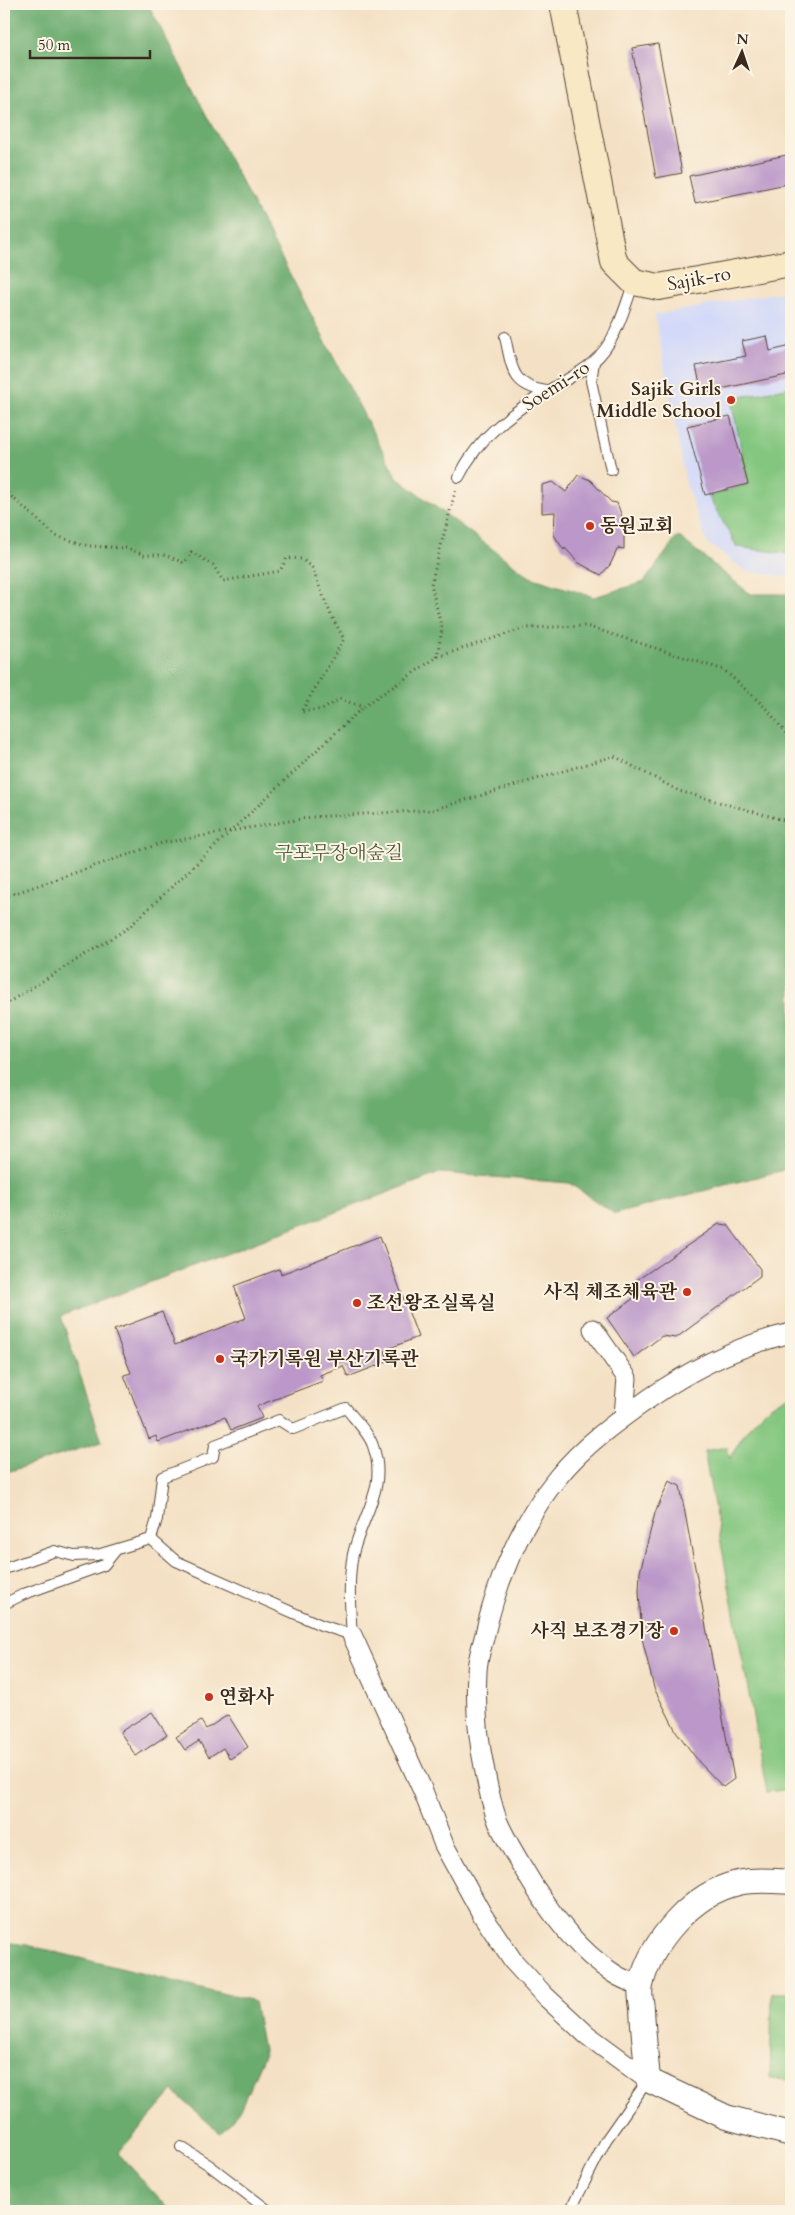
<svg xmlns="http://www.w3.org/2000/svg" width="795" height="2215" font-family="Cardo,'Noto Serif KR',serif">
<rect width="100%" height="100%" fill="#fcf5e5"/>
<filter id="ink" filterUnits="userSpaceOnUse"><feTurbulence type="fractalNoise" baseFrequency=".02" numOctaves="2"/><feDisplacementMap in="SourceGraphic" scale="10" xChannelSelector="R" yChannelSelector="G"/><feConvolveMatrix kernelMatrix="1 2 1 2 8 2 1 2 1" color-interpolation-filters="sRGB"/></filter>
<filter id="wash" filterUnits="userSpaceOnUse"><feTurbulence type="fractalNoise" baseFrequency=".0096" numOctaves="4" result="noise"/><feDisplacementMap in="SourceGraphic" scale="20" xChannelSelector="R" yChannelSelector="G"/><feGaussianBlur stdDeviation="1.12" result="paint"/><feColorMatrix in="noise" values="0 0 0 0 0 0 0 0 0 0 0 0 0 0 0 0 0 1.4 0 .05"/><feComposite in="paint" operator="in"/></filter>
<g filter="url(#wash)">
<rect width="100%" height="100%" fill="#f4e1c5"/>
<path fill="#d2d9f9" d="M791,290V578L746,571L707,543L686,484L655,315Z"/>
<g fill="#83c67f" stroke="#5f784e">
<path d="M791,387V554L737,547L709,497L748,484L731,399Z"/>
<path d="M791,1395V1789L767,1792L704,1451L727,1447L730,1459C743,1432 762,1406 791,1395Z"/>
<path d="M772,1993H791V2080L770,2079Z"/>
</g>
<g fill="#6aab6e" stroke="#526a46">
<path d="M4,4H148L397,478L530,577L594,597L644,582L678,536L750,594H791V1168L615,1214L569,1183L440,1173L61,1316L102,1442L4,1473Z"/>
<path d="M4,1942L27,1945L254,2001L264,2055L239,2112L220,2133L173,2091L118,2153L171,2211H4Z"/>
</g>
<g id="blocks">
<g fill="#bb98c9">
<path d="M658,44L682,173L656,178L632,48Z"/>
<path d="M791,154V183L695,203L689,176Z"/>
<path d="M767,336L770,351L791,346V374L702,393L696,366L746,356L742,341Z"/>
<path d="M730,416L748,484L705,495L687,426Z"/>
<path d="M578,475L590,480L611,502L617,503L624,522V549L618,548L610,565L601,575L579,563L565,548L564,550L554,535L555,512L542,513V485L553,482L566,492Z"/>
<path d="M719,1224L728,1225L760,1269V1276L676,1338L662,1336L634,1357L607,1318L638,1295L635,1289L637,1280Z"/>
<path d="M380,1236L418,1337L385,1350L389,1361L348,1377L343,1366L320,1375L323,1381L257,1406L262,1418L231,1430L225,1417L158,1442L156,1436L149,1439L124,1375L131,1373L114,1330L162,1312L175,1345L246,1318L234,1286L279,1269L281,1274Z"/>
<path d="M669,1481L680,1486L734,1779L723,1787L699,1762L676,1731L654,1688L642,1638L639,1591L640,1572L655,1513Z"/>
<path d="M152,1712L167,1735L136,1756L120,1732Z"/>
<path d="M228,1715L248,1747L230,1759L223,1748L209,1757L199,1741L185,1750L176,1737L201,1721L206,1729Z"/>
</g>
</g>
</g>
<g filter="url(#ink)">
<use href="#blocks" fill-opacity="0" stroke="#574537" stroke-width="1"/>
<g fill="none" stroke-linecap="round" stroke-linejoin="round">
<g stroke="#574537" stroke-width="12">
<g id="service">
<path d="M505,337C512,367 511,386 546,391"/>
<path d="M594,362L591,381L611,470"/>
<path d="M459,477C479,435 515,410 554,387C567,379 582,372 593,362C616,343 624,309 634,282"/>
<path d="M346,1408C355,1420 369,1433 373,1446C388,1488 362,1515 353,1554C348,1579 350,1608 352,1635L321,1625L176,1561L151,1539L157,1519L162,1477L213,1457L215,1445L279,1420L293,1429Z"/>
<path d="M4,1569L55,1551L74,1556L97,1555L151,1539"/>
<path d="M4,1604L24,1594L104,1565L116,1550"/>
<path d="M181,2147L209,2165L269,2211"/>
<path d="M570,2211L606,2140L648,2080"/>
</g>
</g>
<g stroke="#574537" stroke-width="21">
<g id="minor">
<path d="M593,1329L627,1378L624,1416"/>
<path d="M352,1635L423,1791L444,1845L483,1916L513,1961L545,1996L587,2035L648,2080"/>
<path d="M640,1986C632,1982 621,1979 613,1973C575,1949 545,1906 523,1868C514,1853 505,1838 498,1822C492,1806 488,1788 485,1772C478,1739 475,1706 477,1672C477,1661 481,1649 484,1638C497,1580 520,1524 558,1477C583,1446 617,1421 650,1398C693,1368 740,1345 791,1333"/>
</g>
</g>
<g stroke="#574537" stroke-width="26">
<path id="tertiary" d="M791,1882C774,1881 755,1879 738,1883C693,1893 651,1941 641,1985C639,1992 641,2000 642,2008C643,2032 646,2056 648,2080L726,2117L791,2134"/>
</g>
<g stroke="#574537" stroke-width="28">
<path id="secondary" d="M563,4L614,262L634,282L659,287L791,263"/>
</g>
<g stroke="#574537" stroke-width="3" stroke-dasharray="1 4" stroke-linecap="butt">
<path d="M4,490L56,536L89,546L127,548L144,555H166L184,563L191,552L213,565L223,581L280,571L287,558L302,559L312,568L331,615L344,639L301,712L323,709L340,699L363,707L437,657L525,628L586,626L724,670L767,709L791,740"/>
<path d="M437,657L442,630L431,584L456,488"/>
<path d="M4,897L162,843L312,817L432,810L614,756L679,791L791,822"/>
<path d="M4,1005L128,928L363,707"/>
</g>
<use href="#service" stroke="#fff" stroke-width="10"/>
<use href="#minor" stroke="#fff" stroke-width="19"/>
<use href="#tertiary" stroke="#fff" stroke-width="24"/>
<use href="#secondary" stroke="#f8e8c3" stroke-width="26"/>
</g>
</g>
<g fill="#c8321e" stroke="#fcf5e5" stroke-width="2">
<circle cx="731" cy="400" r="5"/>
<circle cx="590" cy="526" r="5"/>
<circle cx="687" cy="1292" r="5"/>
<circle cx="357" cy="1303" r="5"/>
<circle cx="220" cy="1359" r="5"/>
<circle cx="674" cy="1631" r="5"/>
<circle cx="209" cy="1697" r="5"/>
</g>
<g text-anchor="middle" dominant-baseline="central" stroke-width="4" stroke-linejoin="round" paint-order="stroke">
<g font-size="19" fill="#3b2a1e" stroke="#fcf5e5">
<text transform="translate(699 279) rotate(-10)">Sajik-ro</text>
<text transform="translate(556 386) rotate(-33)">Soemi-ro</text>
</g>
<g font-size="19" font-weight="bold" fill="#3b2a1e" stroke="#fcf5e5" text-anchor="start">
<text x="721" y="389" text-anchor="end">Sajik Girls<tspan x="721" dy="22">Middle School</tspan></text>
<text x="600" y="526">동원교회</text>
<text x="677" y="1292" text-anchor="end">사직 체조체육관</text>
<text x="367" y="1303">조선왕조실록실</text>
<text x="230" y="1359">국가기록원 부산기록관</text>
<text x="664" y="1631" text-anchor="end">사직 보조경기장</text>
<text x="219" y="1697">연화사</text>
</g>
<g font-size="19" fill="#51593b" stroke="#fcf5e5">
<text x="339" y="853">구포무장애숲길</text>
</g>
</g>
<rect width="795" height="2215" fill="none" stroke="#fcf5e5" stroke-width="20"/>
<g transform="translate(742 52) rotate(3)" stroke="#fcf5e5" stroke-width="4" paint-order="stroke">
<path d="M0-4L9 19L0 12L-9 19Z" fill="#3b2a1e"/>
<text y="-8" font-size="14" font-weight="bold" text-anchor="middle" fill="#3b2a1e">N</text>
</g>
<path d="M30 50v8h120v-8" fill="none" stroke="#3b2a1e" stroke-width="2.5"/>
<text x="38" y="50" font-size="15" fill="#3b2a1e" stroke="#fcf5e5" stroke-width="4" paint-order="stroke">50 m</text>
</svg>
